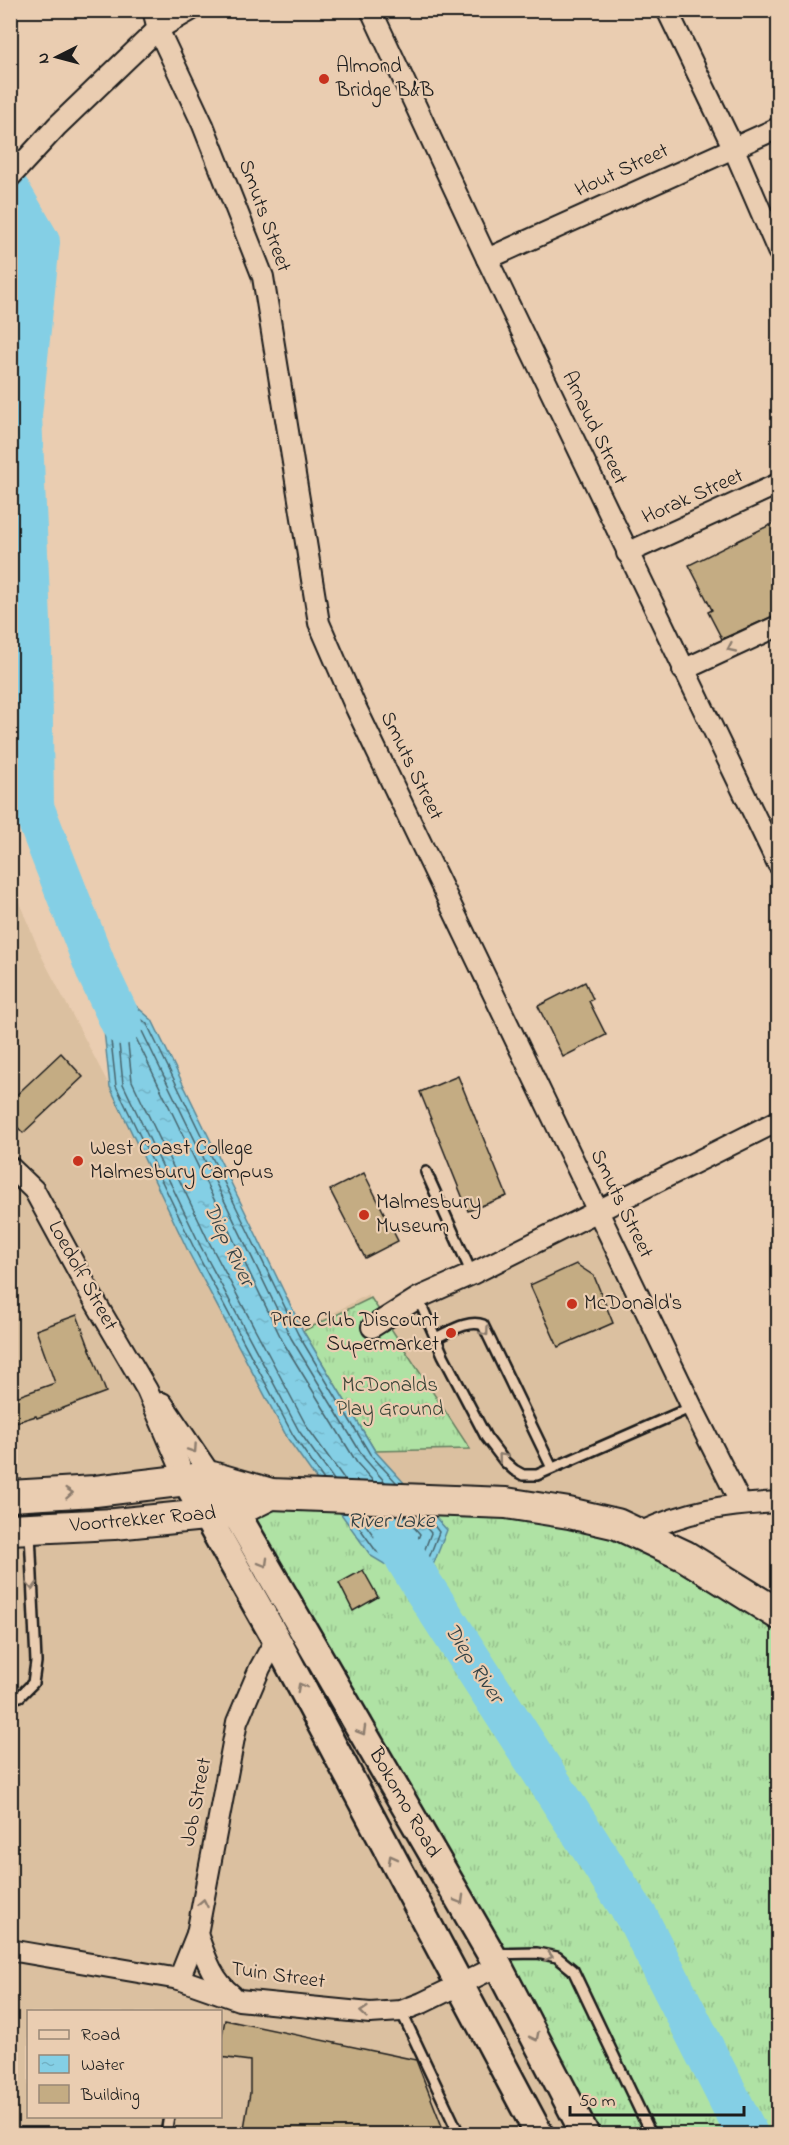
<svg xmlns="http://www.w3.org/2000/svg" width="789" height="2145" font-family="'Indie Flower',sans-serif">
<defs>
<pattern id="grass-tufts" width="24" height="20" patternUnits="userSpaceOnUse" patternTransform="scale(1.5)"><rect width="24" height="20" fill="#afe2a4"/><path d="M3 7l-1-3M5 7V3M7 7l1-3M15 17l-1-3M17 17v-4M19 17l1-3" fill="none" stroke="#96c18d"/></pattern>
<pattern id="water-ripples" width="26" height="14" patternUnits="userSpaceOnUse" patternTransform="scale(1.5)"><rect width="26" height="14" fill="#84cfe5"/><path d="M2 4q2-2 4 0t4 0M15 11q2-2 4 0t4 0" fill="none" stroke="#71b1c4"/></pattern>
</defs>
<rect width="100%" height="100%" fill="#eacdb1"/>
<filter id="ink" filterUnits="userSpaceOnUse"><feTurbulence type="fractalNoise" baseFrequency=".0167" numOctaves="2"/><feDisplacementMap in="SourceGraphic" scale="12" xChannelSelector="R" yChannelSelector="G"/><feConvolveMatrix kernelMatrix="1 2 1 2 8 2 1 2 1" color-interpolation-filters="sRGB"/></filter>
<g filter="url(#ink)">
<path fill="#dbc0a0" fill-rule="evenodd" d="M10,881L42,957L110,1087L189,1252L279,1343L368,1294L372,1326L598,1212L741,1504L659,1524L585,2134H11ZM28,2012H220V2116H28Z"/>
<g fill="url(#grass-tufts)" stroke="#667f60" stroke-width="1.5">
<path d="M371,1298L470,1449L375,1451L303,1331Z"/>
<path d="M271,1494L569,1513L778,1614V2134H585L235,1512Z"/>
</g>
<path fill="url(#water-ripples)" stroke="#5a8795" stroke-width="1.5" d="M98,973L152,1020L303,1331L375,1451L447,1530L424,1588L371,1556L288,1439L189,1253L110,1087Z"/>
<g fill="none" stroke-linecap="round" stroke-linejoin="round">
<g stroke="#46646c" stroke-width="1.5">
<path d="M324,1480L293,1435L195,1250L116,1086L106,995L108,992H111L147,1024L298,1334L370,1454L396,1482"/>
<path d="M334,1480L299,1431L201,1247L123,1084L116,1013L117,1010H120L141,1029L291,1338L364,1458L385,1482"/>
<path d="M345,1480L307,1427L209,1242L132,1081L127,1035L129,1032L134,1034L283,1342L357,1463L373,1481"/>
<path d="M349,1513L376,1551L419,1578L422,1576L439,1532L427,1516"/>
<path d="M358,1514L381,1546L416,1567L419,1565L431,1533L416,1516"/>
<path d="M369,1514L387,1539L412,1553L420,1534L404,1516"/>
</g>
<g stroke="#84cfe5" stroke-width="42">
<path d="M10,192L39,242L21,415L31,645L33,807L98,973L122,1024"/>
<path d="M395,1540L424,1588L638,1919L747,2134"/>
</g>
</g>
<g fill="#c4ac83" stroke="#1c1c1c" stroke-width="1.5">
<path d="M778,521V614L722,639L708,612L712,610L689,565Z"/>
<path d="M585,982L593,999L589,1001L606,1035L563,1057L538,1006Z"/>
<path d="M61,1053L83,1077L23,1133L10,1119V1101Z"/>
<path d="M458,1076L507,1196L468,1211L420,1092Z"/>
<path d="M364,1173L398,1241L365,1258L330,1190Z"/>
<path d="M576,1264L594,1276L613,1323L558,1347L530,1285Z"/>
<path d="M77,1315L106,1392L37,1418L36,1416L10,1424V1399L55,1383L36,1330Z"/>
<path d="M363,1570L378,1597L353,1611L339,1583Z"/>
<path d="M225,2020L416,2060L445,2134H243L250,2093V2061L220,2057V2044Z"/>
</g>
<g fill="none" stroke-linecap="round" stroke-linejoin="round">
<g stroke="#1c1c1c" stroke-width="14">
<g id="service">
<path d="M426,1172L472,1274"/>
<path d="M418,1298L443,1355L486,1437L505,1462L514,1470L523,1475H537L692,1407"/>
<path d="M435,1338C449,1332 469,1319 483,1325L552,1468"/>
<path d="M10,1699L20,1696L33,1683L36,1662L30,1533"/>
<path d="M494,1954L537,1953L557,1957L573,1970L651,2134"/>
<path d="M401,2011L459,2134"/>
<path d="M166,2134L169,2116"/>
</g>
</g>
<g stroke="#1c1c1c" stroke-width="24">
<g id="minor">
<path d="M153,10L158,29L203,125L263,277L319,623L356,708L692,1407L741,1504"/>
<path d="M371,10L487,259L778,864"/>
<path d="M667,10L733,147L778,251"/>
<path d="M10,177L57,126L158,29L191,10"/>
<path d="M487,259L778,128"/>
<path d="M627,553L778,484"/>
<path d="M683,670L778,626"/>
<path d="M10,1167L34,1190L90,1293L147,1390L186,1480"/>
<path d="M372,1327L418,1298L472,1274L778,1121"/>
<path d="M162,1403L212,1477"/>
<path d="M639,1533C689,1510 724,1505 778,1502"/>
<path d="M197,1934C205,1956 212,1980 232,1995"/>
<path d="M10,1950L179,1979L239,2000L370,2013L401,2011L422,2003L498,1966"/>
<path d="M179,1979L197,1934L237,1722L260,1668L276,1639"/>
</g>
</g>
<g stroke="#1c1c1c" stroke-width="32">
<g id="secondary">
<path d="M212,1477L235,1512L498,1966L585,2134"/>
<path d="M186,1480L276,1639L539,2134"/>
</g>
</g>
<g stroke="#1c1c1c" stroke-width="34">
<g id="primary">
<path d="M10,1496L95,1491L212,1477L271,1494L506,1503L569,1513L617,1524L685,1556L778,1614"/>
<path d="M10,1529L114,1524L235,1512L271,1494"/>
</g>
</g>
<use href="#service" stroke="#eacdb1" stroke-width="9"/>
<use href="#minor" stroke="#eacdb1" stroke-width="20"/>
<use href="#secondary" stroke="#eacdb1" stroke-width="27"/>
<use href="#primary" stroke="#eacdb1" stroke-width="30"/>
</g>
<defs><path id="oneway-chevron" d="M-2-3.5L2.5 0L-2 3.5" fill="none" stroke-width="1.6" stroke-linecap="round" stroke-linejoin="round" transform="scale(1.5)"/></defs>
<g stroke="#8d7d6e">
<use href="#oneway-chevron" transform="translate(731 648) rotate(155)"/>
<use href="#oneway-chevron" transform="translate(485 1332) rotate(54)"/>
<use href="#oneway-chevron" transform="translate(193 1449) rotate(56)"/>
<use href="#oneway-chevron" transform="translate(502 1457) rotate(-130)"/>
<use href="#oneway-chevron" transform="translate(69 1493) rotate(-4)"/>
<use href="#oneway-chevron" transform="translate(264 1563) rotate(60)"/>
<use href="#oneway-chevron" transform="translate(32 1586) rotate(87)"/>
<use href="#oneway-chevron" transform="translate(301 1687) rotate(-118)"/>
<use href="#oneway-chevron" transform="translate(362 1731) rotate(60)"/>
<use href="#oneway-chevron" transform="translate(392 1859) rotate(-118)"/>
<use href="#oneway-chevron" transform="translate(460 1900) rotate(60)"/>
<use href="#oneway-chevron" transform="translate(203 1903) rotate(-79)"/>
<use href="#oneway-chevron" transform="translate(549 1956) rotate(15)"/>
<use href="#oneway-chevron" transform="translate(364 2012) rotate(-175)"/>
<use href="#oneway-chevron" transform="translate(535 2037) rotate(63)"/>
</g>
</g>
<g fill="#c8321e" stroke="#eacdb1" stroke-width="2">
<circle cx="324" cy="79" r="6"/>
<circle cx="78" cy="1161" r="6"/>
<circle cx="364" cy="1215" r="6"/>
<circle cx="572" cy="1304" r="6"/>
<circle cx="451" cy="1333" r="6"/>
</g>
<g text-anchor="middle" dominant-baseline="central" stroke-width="4.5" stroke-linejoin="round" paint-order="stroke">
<g font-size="21" fill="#1c1c1c" stroke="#eacdb1" text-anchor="start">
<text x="336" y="67">Almond<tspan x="336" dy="24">Bridge B&amp;B</tspan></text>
<text x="90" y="1149">West Coast College<tspan x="90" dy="24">Malmesbury Campus</tspan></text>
<text x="376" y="1203">Malmesbury<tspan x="376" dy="24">Museum</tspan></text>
<text x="584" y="1304">McDonald's</text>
<text x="439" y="1321" text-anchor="end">Price Club Discount<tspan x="439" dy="24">Supermarket</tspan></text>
</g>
<g font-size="21" fill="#1c1c1c" stroke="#eacdb1">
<text transform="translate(622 171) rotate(-25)">Hout Street</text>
<text transform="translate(264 216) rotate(70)">Smuts Street</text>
<text transform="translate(594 428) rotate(64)">Arnaud Street</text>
<text transform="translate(693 497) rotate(-24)">Horak Street</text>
<text transform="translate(411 766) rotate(64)">Smuts Street</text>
<text transform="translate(621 1204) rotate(64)">Smuts Street</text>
<text transform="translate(82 1276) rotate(61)">Loedolf Street</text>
<text transform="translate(143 1520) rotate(-5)">Voortrekker Road</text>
<text transform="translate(197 1802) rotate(-79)">Job Street</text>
<text transform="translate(404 1803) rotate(60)">Bokomo Road</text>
<text transform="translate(278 1976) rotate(8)">Tuin Street</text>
</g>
<g font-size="21" fill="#394437" stroke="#eacdb1">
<text x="390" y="1386">McDonalds<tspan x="390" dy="24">Play Ground</tspan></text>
</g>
<g font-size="22" font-style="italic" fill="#314044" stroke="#eacdb1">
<text transform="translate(228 1245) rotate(64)">Diep River</text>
<text x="391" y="1522">River Lake</text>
<text transform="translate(473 1664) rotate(57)">Diep River</text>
</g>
</g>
<rect width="789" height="2145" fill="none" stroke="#eacdb1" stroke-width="36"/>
<rect x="18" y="18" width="753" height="2109" fill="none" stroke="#1c1c1c" stroke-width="2" filter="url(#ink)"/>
<rect x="27" y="2010" width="195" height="108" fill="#eacdb1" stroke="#988675" stroke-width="1.5"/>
<rect x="39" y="2030" width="30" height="9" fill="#eacdb1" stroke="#988675" stroke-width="1.5"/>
<text x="81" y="2040" font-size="18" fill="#1c1c1c">Road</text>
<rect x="39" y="2055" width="30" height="18" fill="url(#water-ripples)" stroke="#988675" stroke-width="1.5"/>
<text x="81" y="2070" font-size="18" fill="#1c1c1c">Water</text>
<rect x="39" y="2085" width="30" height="18" fill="#c4ac83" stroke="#988675" stroke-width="1.5"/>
<text x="81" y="2100" font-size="18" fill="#1c1c1c">Building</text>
<g transform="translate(57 57) rotate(264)" stroke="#eacdb1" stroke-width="4.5" paint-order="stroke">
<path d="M0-4.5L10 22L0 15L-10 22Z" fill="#1c1c1c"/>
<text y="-9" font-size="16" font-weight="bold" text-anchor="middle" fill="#1c1c1c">N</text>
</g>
<path d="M570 2106v9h174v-9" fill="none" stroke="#1c1c1c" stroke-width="3"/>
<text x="579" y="2106" font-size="18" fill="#1c1c1c" stroke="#eacdb1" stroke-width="4.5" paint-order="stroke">50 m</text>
</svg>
